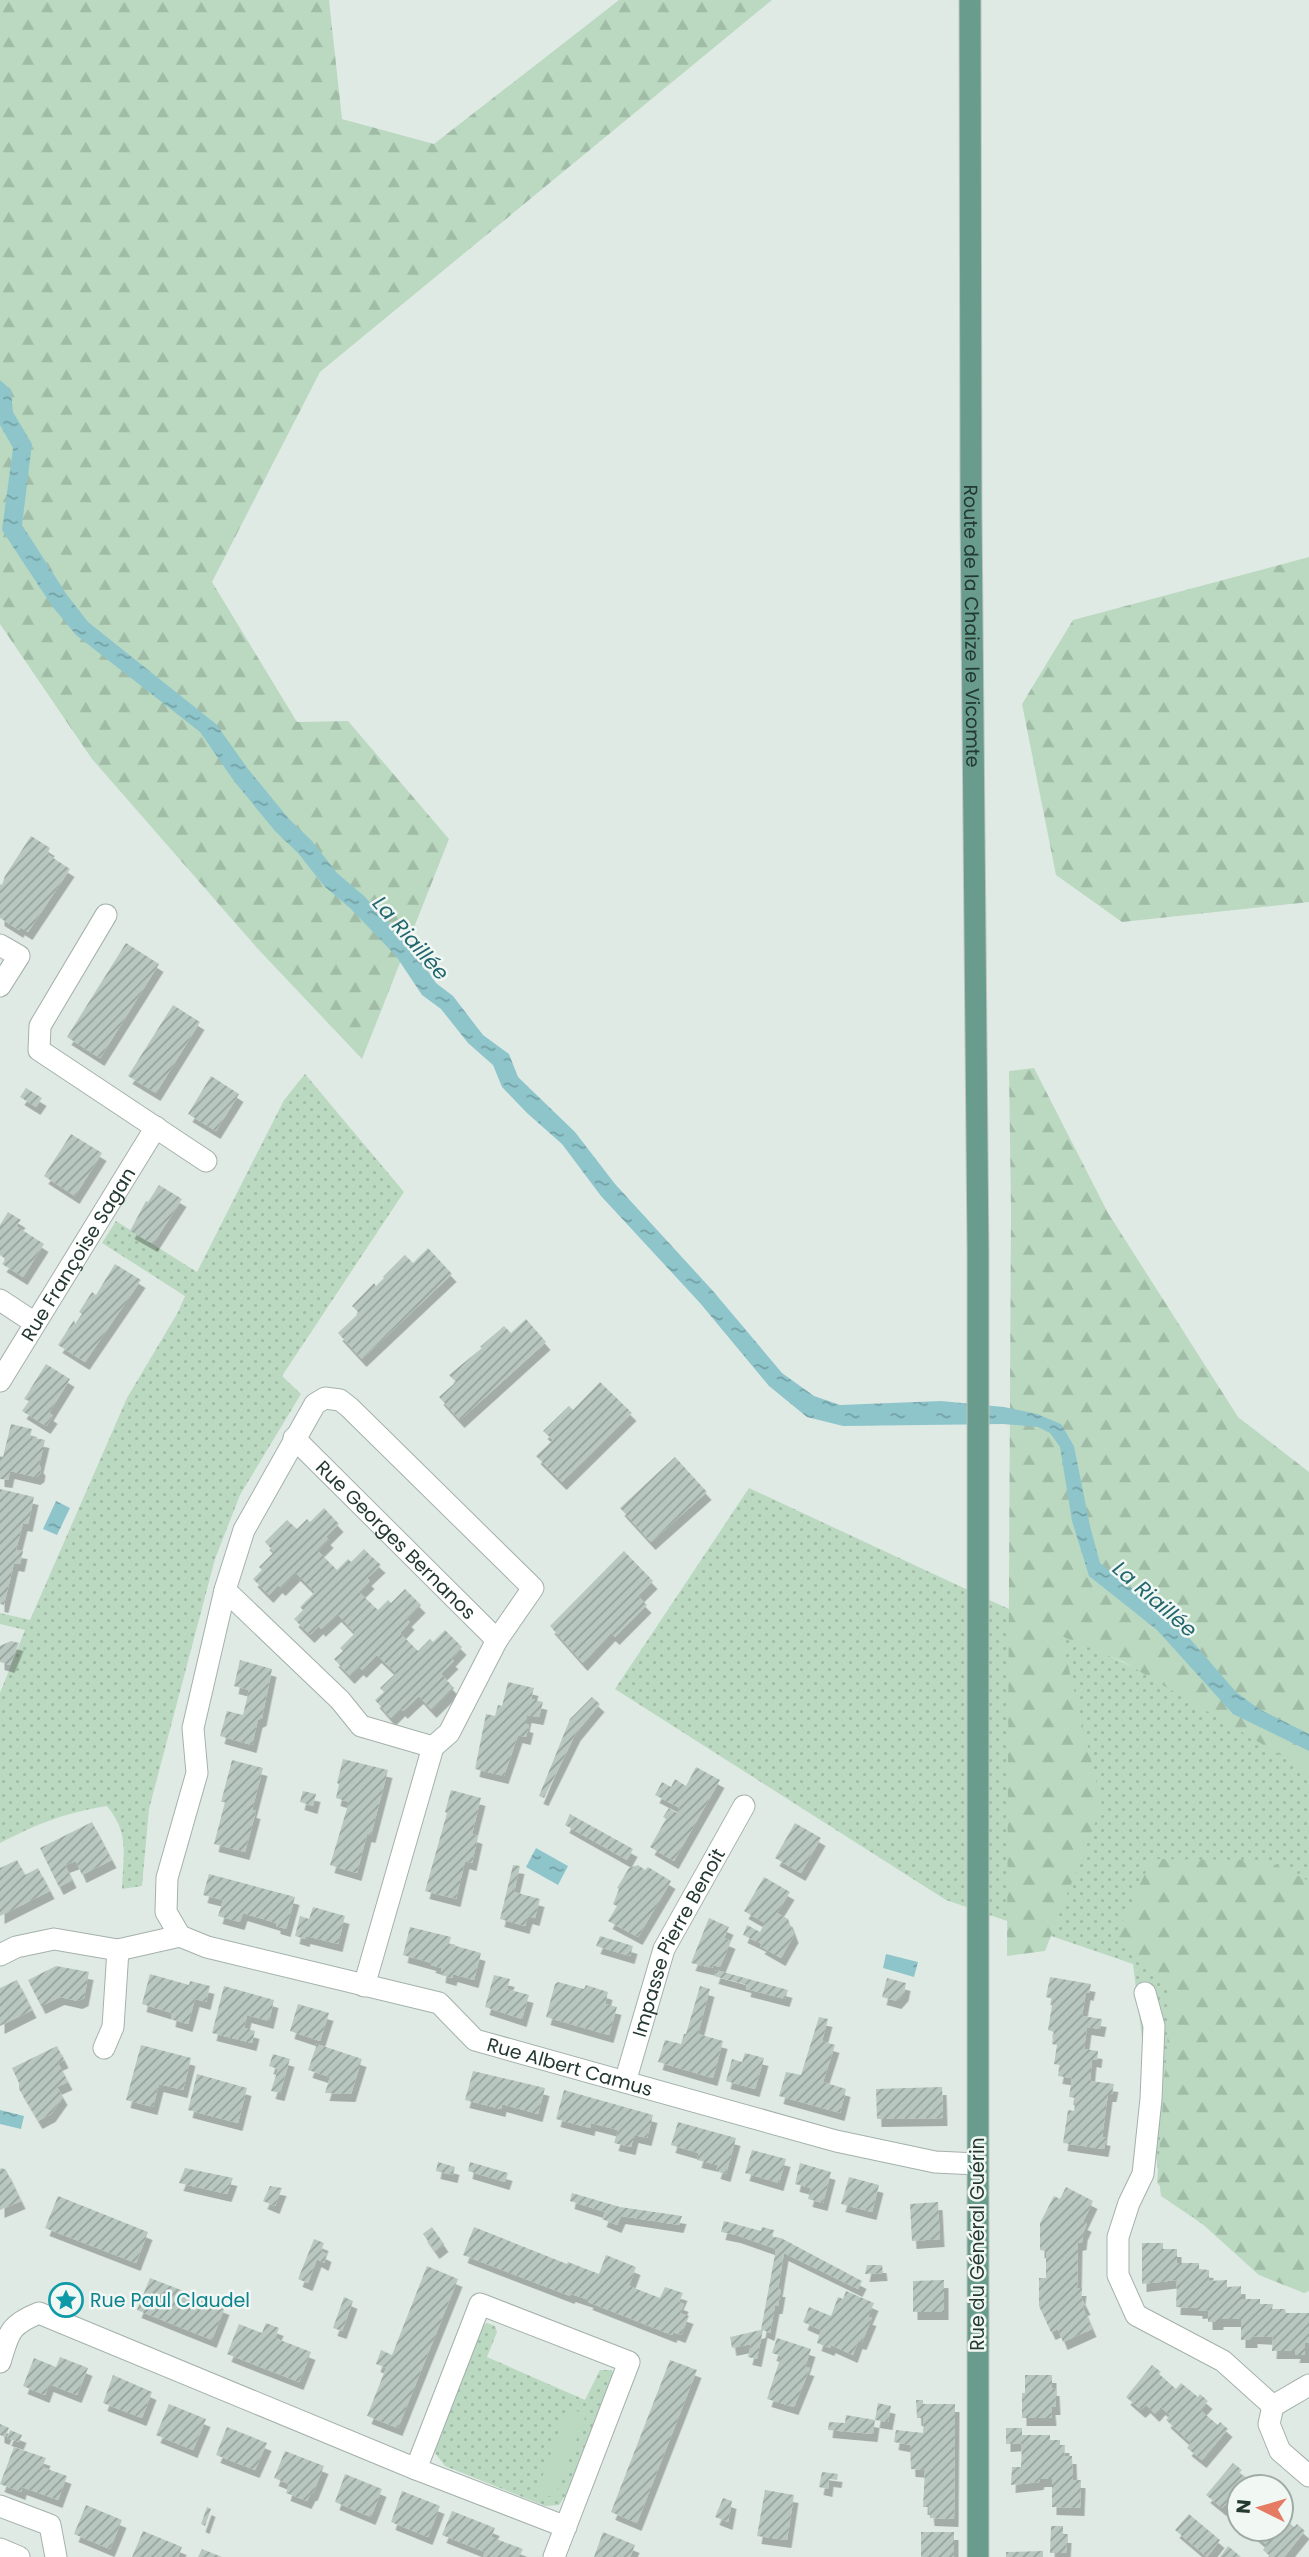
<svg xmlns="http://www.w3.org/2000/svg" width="1309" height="2557" font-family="Poppins,sans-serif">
<defs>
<pattern id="grass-dots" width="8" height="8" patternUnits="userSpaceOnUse" patternTransform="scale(1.75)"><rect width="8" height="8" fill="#bbd9c1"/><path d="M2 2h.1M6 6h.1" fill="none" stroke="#a0bba6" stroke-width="1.8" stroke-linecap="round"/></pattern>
<pattern id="forest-firs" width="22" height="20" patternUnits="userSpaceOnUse" patternTransform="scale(1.75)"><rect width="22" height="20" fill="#bbd9c1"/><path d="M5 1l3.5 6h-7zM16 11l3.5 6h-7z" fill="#a0bba6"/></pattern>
<pattern id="water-ripples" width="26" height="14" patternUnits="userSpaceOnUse" patternTransform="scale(1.75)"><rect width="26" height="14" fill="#8dc5cb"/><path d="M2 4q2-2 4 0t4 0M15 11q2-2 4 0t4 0" fill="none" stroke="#73a1a5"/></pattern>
<pattern id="building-hatch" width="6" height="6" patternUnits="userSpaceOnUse" patternTransform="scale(1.75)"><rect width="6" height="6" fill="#b9c7c1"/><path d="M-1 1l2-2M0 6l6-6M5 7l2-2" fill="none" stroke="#96a39d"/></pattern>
<filter id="shadow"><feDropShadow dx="4.5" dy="8" stdDeviation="0" flood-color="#0004"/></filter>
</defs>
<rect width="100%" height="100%" fill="#e0eae5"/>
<g fill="url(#grass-dots)">
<path d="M305,1074L404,1192L282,1376L301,1394L240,1495L215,1559L149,1809L142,1886L122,1889C123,1855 130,1834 107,1806C64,1813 39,1823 0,1843V1693L25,1630L0,1624V1613L30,1620L127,1398L178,1312L185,1296L102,1243L116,1221L197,1272L284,1100Z"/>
<path d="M749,1488L1309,1749V2288L1304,2293L1161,2196L1133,1964L946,1900L615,1689Z"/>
<path d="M487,2323L495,2326L497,2332L487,2357L585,2400L600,2370H612L615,2380L577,2478L559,2505L545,2506L445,2466L435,2453L434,2443L480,2327Z"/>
</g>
<g fill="url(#forest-firs)">
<path d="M0,0H329L342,119L434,144L619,0H772L320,372L212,582L297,722L348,721L449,839L362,1059L257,948L92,759L0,624Z"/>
<path d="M1309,557V902L1122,922L1056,875L1022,704L1073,620Z"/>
<path d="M1034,1068L1108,1213L1238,1417L1309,1472V1772L1124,1662L1061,1636L1102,1805L1045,1951L1007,1956L1011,1209L1009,1071Z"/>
<path d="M1152,1859L1266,1860L1309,1881V2291L1304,2293L1259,2275L1157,2183L1171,1992L1116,1935Z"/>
</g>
<path fill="#bbd9c1" d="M568,2407L586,2415L554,2498L537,2491Z"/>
<g fill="url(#water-ripples)">
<path d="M0,380L11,390L13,412L32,444L22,525L67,595L88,622L216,724L248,769L289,819L312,841L337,873L364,896L410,944L436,983L453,996L483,1035L509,1054L518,1077L575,1132L615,1184L713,1291L782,1373L814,1396L840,1405L941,1401L1004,1407L1037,1414L1061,1424L1074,1446L1090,1526L1100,1563L1178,1625L1236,1692L1259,1709L1309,1734V1751L1233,1714L1157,1630L1089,1576L1072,1521L1060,1447L1050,1433L1038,1427L1003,1424L843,1426L807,1417L769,1386L700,1303L601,1196L562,1144L527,1113L502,1087L493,1065L468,1043L441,1009L422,995L396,956L351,909L324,886L298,853L275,831L234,781L200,732L76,635L52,606L2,530L13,448L0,425Z"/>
<path d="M56,1501L70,1508L57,1535L43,1529Z"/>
<path d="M536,1848L568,1866L558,1885L526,1867Z"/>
<path d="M886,1954L918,1962L914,1977L883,1968Z"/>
<path d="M0,2110L24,2116L21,2129L0,2124Z"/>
</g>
<g fill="url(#building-hatch)" filter="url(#shadow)">
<path d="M31,836L50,848L47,854L70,869L28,932L20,927L19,930L0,918V884L2,885L5,876Z"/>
<path d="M126,943L159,964L100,1058L67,1037Z"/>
<path d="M173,1005L200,1022L156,1093L128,1076Z"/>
<path d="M211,1076L239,1094L216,1131L188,1114Z"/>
<path d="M26,1088L42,1098L36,1107L20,1097Z"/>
<path d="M71,1134L102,1153L75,1196L44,1176Z"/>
<path d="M159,1185L182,1199L153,1244L130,1231L146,1201L148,1202Z"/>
<path d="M8,1212L21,1220L16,1226L44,1244L23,1277L2,1264L6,1259L0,1255V1225Z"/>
<path d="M428,1248L452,1274L362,1359L338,1333L359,1313L352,1306L374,1283L376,1286L384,1278L383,1277L405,1255L413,1263Z"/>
<path d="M115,1264L141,1280L85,1362L58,1345L74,1320L75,1324L82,1314L79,1312L92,1292L96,1295Z"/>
<path d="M526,1319L546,1342L460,1420L439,1397L456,1382L449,1375L482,1348L480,1347L504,1326L511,1333Z"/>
<path d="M46,1364L70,1379L49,1413L53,1416L46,1426L22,1411L29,1401L24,1399Z"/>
<path d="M600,1382L632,1413L562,1482L536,1456L553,1440L543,1431L569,1406L573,1410Z"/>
<path d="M11,1424L32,1429L30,1437L45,1440L39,1465L41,1468L40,1474L36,1477L10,1471L8,1480L0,1479V1456L3,1457Z"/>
<path d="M675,1457L707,1492L651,1542L620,1508Z"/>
<path d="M0,1489L34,1497L28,1524L23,1523L16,1550L23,1551L20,1564L14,1563L4,1605L0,1604Z"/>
<path d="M324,1508L339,1524L326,1537L329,1540L318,1551L337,1570L348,1559L351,1562L364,1549L371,1556L381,1565L367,1578L370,1581L359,1592L378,1610L388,1600L391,1603L405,1589L421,1605L407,1619L410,1622L400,1633L418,1651L430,1639L433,1642L445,1630L462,1647L451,1659L454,1661L441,1674L454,1688L432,1710L419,1696L403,1711L401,1708L391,1718L375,1700L384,1692L380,1688L396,1673L377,1655L362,1670L359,1667L350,1676L334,1659L343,1651L340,1648L355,1633L346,1623L337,1614L321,1629L319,1626L310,1635L294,1619L303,1610L300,1607L315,1592L296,1573L281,1588L278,1585L269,1595L253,1579L262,1570L259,1567L274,1552L265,1542L287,1520L297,1529L307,1519L310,1522Z"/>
<path d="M624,1551L653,1581L638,1596L647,1605L615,1637L611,1633L583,1663L550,1626Z"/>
<path d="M11,1641L19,1643L10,1665L0,1662V1646Z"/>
<path d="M240,1660L272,1669L262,1718L258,1720L252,1745L220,1736L227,1711L243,1715L249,1690L234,1686Z"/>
<path d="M508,1682L534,1688L531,1699L543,1702L539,1717L527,1715L525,1724L529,1725L526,1737L518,1735L504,1776L475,1769L486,1714L495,1716L498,1705L502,1706Z"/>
<path d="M592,1697L600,1704L576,1733L544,1798L539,1796L570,1719Z"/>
<path d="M343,1759L388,1770L371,1835L367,1834L357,1873L330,1865L349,1802L336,1798L339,1784L337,1783Z"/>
<path d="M232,1760L263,1768L252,1810L256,1811L245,1852L214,1844L225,1802H221Z"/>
<path d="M696,1767L720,1780L674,1861L650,1847L666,1819L663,1817L669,1808L677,1813L680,1808L655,1795L662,1782L671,1787L675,1779L686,1786Z"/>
<path d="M451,1790L481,1798L472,1834L478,1836L472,1863L465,1861L456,1899L425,1891L447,1813L445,1812Z"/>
<path d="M303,1791L316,1794L313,1806L300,1802Z"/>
<path d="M570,1814L633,1849L627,1860L565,1825Z"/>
<path d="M92,1822L112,1860L82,1875L76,1861L65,1865L72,1880L59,1887L40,1848Z"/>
<path d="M795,1823L821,1838L801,1873L775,1858Z"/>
<path d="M17,1860L25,1875L38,1868L50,1891L0,1916V1868Z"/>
<path d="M513,1865L520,1866L514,1892L540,1899L535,1918L528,1916L525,1926L500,1919Z"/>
<path d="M638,1865L645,1870L648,1867L671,1881L638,1937L608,1921L617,1906L613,1904L619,1889L617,1888L629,1868Z"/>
<path d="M209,1874L295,1897L286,1929L276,1926V1923L243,1913L240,1922L218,1916L223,1900L203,1895Z"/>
<path d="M764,1877L790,1892L777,1913L788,1919L794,1935L781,1958L760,1946L762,1944L743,1935L747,1925L760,1932L765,1923L744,1911Z"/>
<path d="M313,1907L345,1916L338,1944L306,1936L305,1939L295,1936L300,1916L309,1919Z"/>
<path d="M709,1918L729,1927L724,1938L731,1941L720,1967L713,1965L712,1968L691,1963Z"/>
<path d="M410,1927L451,1937L449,1944L481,1953L474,1980L453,1974L452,1978L441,1975L442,1968L431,1965L432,1963L403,1955Z"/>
<path d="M600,1936L633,1946L630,1956L596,1946Z"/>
<path d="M56,1966L89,1972L84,1998L78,2001L60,1997L41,2006L28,1980Z"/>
<path d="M716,1970L788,1990L785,1999L746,1989L747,1985L714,1976Z"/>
<path d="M150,1974L189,1985L190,1981L210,1986L206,2002L195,1999L188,2024L171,2019L172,2013L142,2004Z"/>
<path d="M494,1975L510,1979L507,1989L529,1995L522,2019L485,2007Z"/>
<path d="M1050,1977L1091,1984L1089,1993L1086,1992L1082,2016L1102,2019L1100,2029L1087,2027L1084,2049L1098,2051L1097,2060L1092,2059L1090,2081L1114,2084L1112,2094H1108L1105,2116L1102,2137L1106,2138L1104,2149L1063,2143L1068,2110L1074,2111L1076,2098L1069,2097L1072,2078L1058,2076L1060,2065L1054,2064L1057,2045L1052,2044L1054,2032L1048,2030L1053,1999L1046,1997Z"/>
<path d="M887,1978L906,1983L904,1993L897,2001L882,1997Z"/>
<path d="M17,1980L32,2010L0,2026V1988Z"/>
<path d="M558,1982L584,1989L586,1985L608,1992L605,2004L617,2007L609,2035L546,2017L555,1984Z"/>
<path d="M224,1986L274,2000L269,2021L247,2015L244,2028L255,2031L252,2043L212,2033Z"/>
<path d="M700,1986L710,1989L698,2034L723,2041L713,2078L658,2062L665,2040L681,2044L684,2034H686Z"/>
<path d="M298,2004L329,2013L320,2041L290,2031Z"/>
<path d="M819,2017L828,2019L822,2041L835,2045L823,2082L846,2089L840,2113L779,2096L786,2072L801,2075Z"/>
<path d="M317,2044L362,2059L351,2094L325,2093L330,2077L308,2070Z"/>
<path d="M141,2045L191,2058L183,2090L159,2084L153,2107L126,2100Z"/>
<path d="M57,2046L64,2060L58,2063L68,2082L57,2087L63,2097L51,2114L38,2121L19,2089V2083L12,2068Z"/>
<path d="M745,2053L764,2058L755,2089L726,2081L732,2059L742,2062Z"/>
<path d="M273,2054L290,2059L280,2093L271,2091L278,2069L269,2066Z"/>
<path d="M473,2071L545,2088L538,2114L502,2104L501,2109L465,2100Z"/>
<path d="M197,2074L247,2088L238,2123L188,2110Z"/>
<path d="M942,2087L943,2118L877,2119L876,2089Z"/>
<path d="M564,2090L653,2115L647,2138L634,2135L631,2147L614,2143L618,2130L591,2123L590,2128L556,2119Z"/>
<path d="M678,2122L736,2138L726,2174L716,2171L718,2165L697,2160L699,2153L671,2145Z"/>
<path d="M752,2150L786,2159L779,2183L745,2173Z"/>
<path d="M438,2162L455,2167L453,2175L436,2171Z"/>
<path d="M470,2162L508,2173L505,2182L468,2171Z"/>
<path d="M800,2163L831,2172L823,2203L808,2199L811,2188L795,2184Z"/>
<path d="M2,2168L6,2170L21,2201L0,2210V2169Z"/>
<path d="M185,2168L233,2178L227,2194L179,2183Z"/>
<path d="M849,2177L879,2185L872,2212L841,2204Z"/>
<path d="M270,2186L282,2188L275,2206L263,2201Z"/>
<path d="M1066,2187L1093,2201L1083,2222L1087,2224L1083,2233L1082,2242L1078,2243L1077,2288H1082L1081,2297L1086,2307L1083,2308L1092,2329L1063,2342L1058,2329L1051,2332L1039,2306V2278H1046V2251L1040,2250V2223L1054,2196L1060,2199Z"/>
<path d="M572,2193L620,2207L682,2216L679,2225L621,2216L617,2225L602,2219L605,2212L570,2201Z"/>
<path d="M58,2196L148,2232L136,2263L45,2228Z"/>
<path d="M938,2202L940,2239L912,2241L910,2204Z"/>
<path d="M724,2221L761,2231L762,2227L774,2230L772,2237L781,2238L862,2281L858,2289L784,2253L778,2289H781L778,2306H775L770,2333L763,2330L757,2359L748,2357L751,2344L732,2348L730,2337L761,2330L776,2249L736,2235L721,2232Z"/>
<path d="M432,2227L444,2244L435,2251L423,2234Z"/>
<path d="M474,2227L567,2264L568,2262L599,2274L606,2255L636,2267L629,2286L660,2298L665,2287L683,2293L679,2302L684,2304L680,2313L689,2316L681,2335L673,2332L672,2335L588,2302L589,2300L571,2294L570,2296L463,2255Z"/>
<path d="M314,2239L324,2243L321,2251L327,2254L324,2263L317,2259L308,2283L298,2279Z"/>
<path d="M1142,2243H1163V2249H1177V2263H1199V2269L1209,2270V2281L1227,2280V2287L1241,2286V2299H1260V2304H1273L1272,2309H1285L1286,2313H1309V2343H1305V2355H1295L1296,2351H1272L1273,2337L1253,2336V2340H1241V2319H1219V2322H1208V2310L1198,2311V2308L1176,2307L1177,2280L1142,2284Z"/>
<path d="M867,2265H882L883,2273L865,2274Z"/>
<path d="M427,2266L458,2279L398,2428L367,2416L386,2368L376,2364L381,2350L392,2355Z"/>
<path d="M150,2278L225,2307L212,2340L137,2310Z"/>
<path d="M944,2280V2312H913V2281Z"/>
<path d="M846,2291L874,2303L868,2317L872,2318L862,2342L858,2341L853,2355L831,2345L830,2348L817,2343L821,2330L803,2322L809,2307L831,2316L838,2297L843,2299Z"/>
<path d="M344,2297L353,2301L342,2331L333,2328Z"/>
<path d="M266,2323L279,2328L275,2338L311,2352L299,2382L227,2354L239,2324L262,2333Z"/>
<path d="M777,2338L811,2349L805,2367L810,2368L794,2407L767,2399L781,2356L772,2353Z"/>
<path d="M60,2357L88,2368L77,2395L49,2384L45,2395L23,2386L34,2358L56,2367Z"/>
<path d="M670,2360L697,2370L637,2523L611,2512Z"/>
<path d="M1152,2365L1161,2372L1159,2374L1176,2389L1181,2383L1198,2397L1200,2394L1208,2401L1200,2410L1218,2425L1220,2422L1228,2429L1202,2460L1187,2448L1191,2443L1166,2420L1170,2415L1161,2407L1155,2414L1146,2405L1141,2410L1126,2397Z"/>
<path d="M113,2375L152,2392L142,2418L103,2403Z"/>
<path d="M1025,2375H1052V2388H1055L1056,2407H1051L1052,2418H1022V2393H1025Z"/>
<path d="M916,2400H923V2404H955L954,2519L930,2518L929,2507H923L925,2470L911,2469L910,2445L894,2442L896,2430L923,2433L924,2418H917Z"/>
<path d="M878,2403L891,2406L888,2422L875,2420Z"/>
<path d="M169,2404L206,2419L193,2450L156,2435Z"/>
<path d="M846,2415L875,2420L873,2434L828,2430L829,2422L845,2423Z"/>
<path d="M0,2424L9,2428L5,2437L0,2435Z"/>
<path d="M227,2427L267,2443L255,2470L216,2455Z"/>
<path d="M1006,2428H1022V2435H1050V2440H1060V2445H1065L1064,2456H1072L1073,2480H1081L1080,2508L1052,2507V2479H1040L1039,2482L1011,2485L1012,2467H1021L1022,2443L1006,2444Z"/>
<path d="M10,2430L22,2435L19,2442L7,2438Z"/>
<path d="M14,2447L46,2458L42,2467L67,2476L58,2500L22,2487L21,2492L0,2484Z"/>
<path d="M285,2451L324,2466L313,2493H311L307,2501L286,2493L289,2484L274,2478Z"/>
<path d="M1233,2463L1242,2470L1239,2473L1256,2487H1239V2514L1226,2504L1222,2508L1206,2495Z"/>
<path d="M822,2472L838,2474L837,2480L829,2479L828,2489L819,2487Z"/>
<path d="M345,2474L382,2489L371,2517L335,2502Z"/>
<path d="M765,2490L794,2495L787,2540L757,2536Z"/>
<path d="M402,2491L440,2506L428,2537L391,2522Z"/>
<path d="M723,2498L732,2501L728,2522L715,2517Z"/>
<path d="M86,2505L122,2520L110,2549L74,2534Z"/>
<path d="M207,2507L211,2509L205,2526L201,2524Z"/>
<path d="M452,2511L495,2528L491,2537L523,2549L519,2557H483L485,2552L442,2535Z"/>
<path d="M1189,2514L1220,2540L1207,2557L1175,2530Z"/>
<path d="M1281,2516L1294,2527L1297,2524L1305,2531L1284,2557H1271L1263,2550L1267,2545L1248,2529H1281Z"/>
<path d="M1051,2526H1063V2535H1067L1066,2553H1050Z"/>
<path d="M143,2531L182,2547L178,2557H132Z"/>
<path d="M603,2532L635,2545L630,2557H594Z"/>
<rect x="921" y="2532" width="33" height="25"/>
<path d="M1228,2546L1241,2557H1220Z"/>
<path d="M202,2549L222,2557H198Z"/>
<path d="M1043,2551V2557H1006V2552Z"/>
</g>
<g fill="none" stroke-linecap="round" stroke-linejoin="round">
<g stroke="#a4b1ab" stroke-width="23">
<g id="minor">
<path d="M106,915L40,1026L39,1050L206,1161"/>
<path d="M0,945L19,956L0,986"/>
<path d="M0,1300L35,1323"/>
<path id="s1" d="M0,1381L156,1127"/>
<path id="s2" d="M294,1438L497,1640"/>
<path d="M225,1590L340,1700L361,1726L433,1747L364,1986"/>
<path d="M180,1936L166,1912L167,1878L197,1773L193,1728L225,1590L244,1530L315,1404L325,1398L340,1400L349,1407L533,1588L497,1640L449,1733L433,1747"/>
<path id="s3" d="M180,1936L207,1947L439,2003L475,2040L836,2141L935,2162L977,2164"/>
<path d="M0,1955L16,1947L54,1939L118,1950L180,1936"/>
<path d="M1145,1993L1154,2026L1151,2099L1143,2174L1129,2203L1118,2237V2275L1136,2315L1223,2361L1273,2406"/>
<path d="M104,2048L113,2027L118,1950"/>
<path id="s4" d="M625,2082L664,1949L744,1806"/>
<path d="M0,2362C9,2333 9,2325 39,2313L416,2469"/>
<path d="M1309,2385L1273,2406L1269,2424L1280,2451L1309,2476"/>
<path d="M0,2506L50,2525L56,2557"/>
<path d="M0,2549L19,2557"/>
<path d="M554,2557L629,2362L480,2304L416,2469L566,2527"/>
</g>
</g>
<g stroke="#bdc4c1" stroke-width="23">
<g id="major">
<path id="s5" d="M970,0L971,512L978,1252V2557"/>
</g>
</g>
<use href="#minor" stroke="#fff" stroke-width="21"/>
<use href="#major" stroke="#699c8c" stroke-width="21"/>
</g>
<defs>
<g id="sight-ring" transform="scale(1.75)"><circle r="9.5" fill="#f1f7f3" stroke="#0f9aa8" stroke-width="1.5"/><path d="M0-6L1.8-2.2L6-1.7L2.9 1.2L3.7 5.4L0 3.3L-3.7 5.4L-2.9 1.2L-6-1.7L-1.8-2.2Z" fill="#0f9aa8"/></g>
</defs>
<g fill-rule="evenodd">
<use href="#sight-ring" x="66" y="2300"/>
</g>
<g text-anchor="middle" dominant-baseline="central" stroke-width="5" stroke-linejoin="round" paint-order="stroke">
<g font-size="19" fill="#233931" stroke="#f1f7f3">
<text stroke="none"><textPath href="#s5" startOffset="626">Route de la Chaize le Vicomte</textPath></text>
<text stroke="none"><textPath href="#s1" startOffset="149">Rue Françoise Sagan</textPath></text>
<text stroke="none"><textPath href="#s2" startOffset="144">Rue Georges Bernanos</textPath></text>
<text stroke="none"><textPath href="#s4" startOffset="150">Impasse Pierre Benoit</textPath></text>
<text stroke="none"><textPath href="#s3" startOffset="418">Rue Albert Camus</textPath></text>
<text transform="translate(977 2244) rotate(-90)">Rue du Général Guérin</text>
</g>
<g font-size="19" fill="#0d838f" stroke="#f1f7f3" text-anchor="start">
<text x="90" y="2300">Rue Paul Claudel</text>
</g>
<g font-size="21" font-style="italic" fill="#22676f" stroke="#f1f7f3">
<text transform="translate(411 938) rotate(49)">La Riaillée</text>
<text transform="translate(1155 1599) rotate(41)">La Riaillée</text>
</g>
</g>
<g transform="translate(1260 2508) rotate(275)"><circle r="33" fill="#f1f7f3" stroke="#9faba5" stroke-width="2"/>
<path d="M0-5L12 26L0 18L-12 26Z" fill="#e67b63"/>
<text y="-10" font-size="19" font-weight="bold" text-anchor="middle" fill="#233931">N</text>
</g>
</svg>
